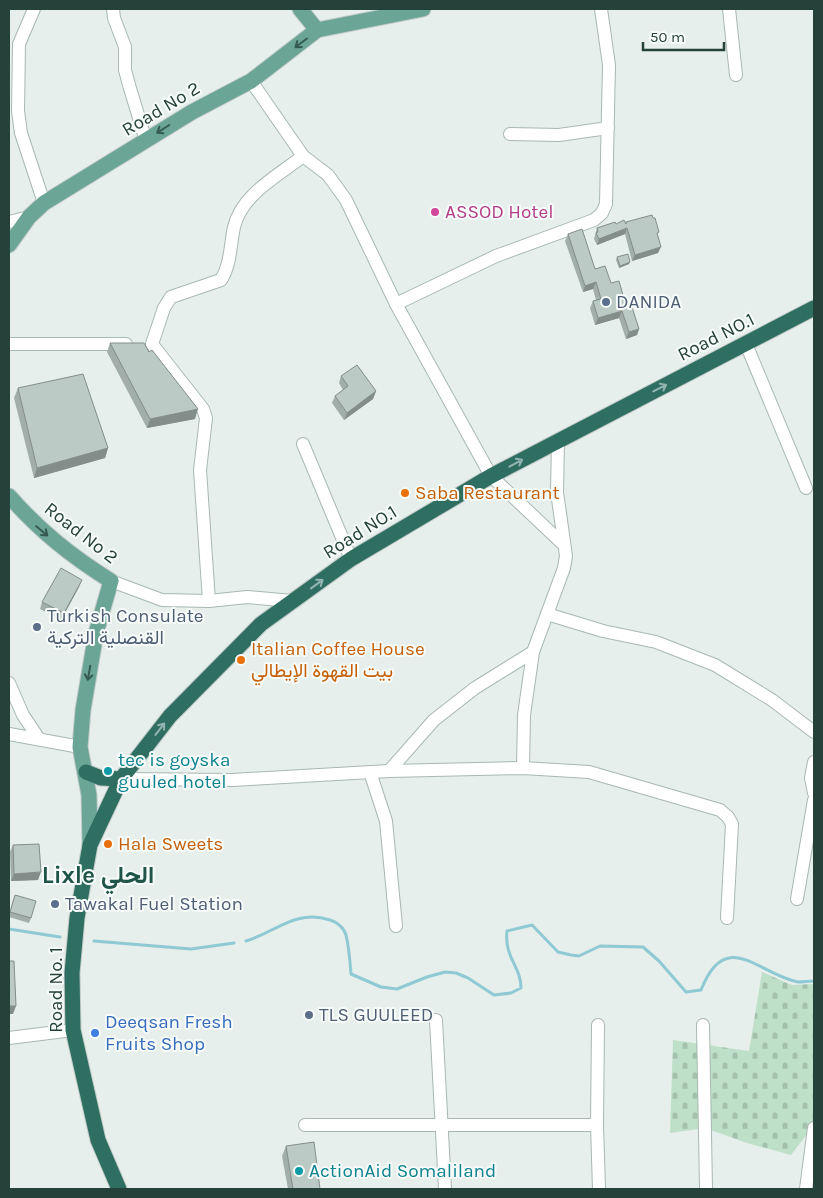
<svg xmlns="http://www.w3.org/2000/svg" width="823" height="1198" font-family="Karla,Vazirmatn,sans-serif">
<defs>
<pattern id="cemetery-stones" width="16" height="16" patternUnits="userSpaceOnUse" patternTransform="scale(1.25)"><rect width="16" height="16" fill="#bfe0c8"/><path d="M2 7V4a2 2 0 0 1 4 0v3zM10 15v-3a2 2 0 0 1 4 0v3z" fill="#a4c1ad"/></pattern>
</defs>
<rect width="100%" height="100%" fill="#e6efeb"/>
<path fill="url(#cemetery-stones)" d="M762,972L792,985L814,984V1125L791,1155L747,1143L705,1128L670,1133L673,1040L749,1051Z"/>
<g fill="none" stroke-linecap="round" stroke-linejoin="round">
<g stroke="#8ec9d4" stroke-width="3">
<path d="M9,929L60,937"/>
<path d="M94,941L191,949L234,943"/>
<path d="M246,941C276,932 295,909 330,920C337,922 344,928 346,935C349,947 350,961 351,974L381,987L397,989L427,977L445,972L456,973L468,978L494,995L511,993L521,988C521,966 504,958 507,931L532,925L558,952L571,955L579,956L600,946L643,947L659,961L686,992L701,990C726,926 759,975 798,982C803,982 809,981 814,981"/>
</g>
<g stroke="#a8b8b2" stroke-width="14">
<g id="minor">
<path d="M34,9L19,44L18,111L21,133L44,203"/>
<path d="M113,9L114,18L125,47V70L129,85L146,141"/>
<path d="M729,9L736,75"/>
<path d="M251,81L303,156L328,175L346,200L396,304L491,476L564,545"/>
<path d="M510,134L559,135L608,128"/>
<path d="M9,222L29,217"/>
<path d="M396,304L496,256L594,220L602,213L606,204L609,65L601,9"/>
<path d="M9,344H126"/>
<path d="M746,344L806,488"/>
<path d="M303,444L351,559"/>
<path d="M111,581L162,600L209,601L247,597L293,601"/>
<path d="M209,601L200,470L206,418L203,409L152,344L164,308L171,297L221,280C231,264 230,246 234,227C242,194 278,176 303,156"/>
<path d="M547,614L603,631L656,642L715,665L772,700L814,732"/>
<path d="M9,683L23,715L39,739"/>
<path d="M9,734L80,747"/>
<path d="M814,762L811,778L814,793"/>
<path d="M523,768L524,715L533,652L564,568L566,556L557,492L558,441"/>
<path d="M389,771L434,720L475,688L533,652"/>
<path d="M370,772L386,821L396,926"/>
<path d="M121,779L232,780L389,771L523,768L589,772L720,810L728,817L732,824L727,918"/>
<path d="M797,899L814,800"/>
<path d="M436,1020L445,1189"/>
<path d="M598,1025L597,1125L599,1189"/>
<path d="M703,1025L706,1189"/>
<path d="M9,1038L73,1030"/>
<path d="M305,1125H597"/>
<path d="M806,1189L814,1128"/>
</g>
</g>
<g stroke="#c2cac8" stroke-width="17">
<g id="major">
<path d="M317,30L423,9"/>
<path d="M9,245L29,217L44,203L192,112L251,81L317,30L300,9"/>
<path d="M9,496C40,531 71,556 111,581L96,633L83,710L80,747L89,795L90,845"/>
</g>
</g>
<g stroke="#c2cac8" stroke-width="17">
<g id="highway">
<path d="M86,772L101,778L121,779"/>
<path d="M119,1189L98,1140L73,1030L72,973L77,918L90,845L121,779L170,716L261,624L351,559L491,476L814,308"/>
</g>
</g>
<use href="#minor" stroke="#fff" stroke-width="12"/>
<use href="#major" stroke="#6aa596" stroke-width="15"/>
<use href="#highway" stroke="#2f6f62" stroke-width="15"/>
</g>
<g fill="#a1aea9">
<path d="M625,223L658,236V253L632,261L625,234L597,245L594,239L597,228L616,224Z"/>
<path d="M568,234L595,269L611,283L626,306L639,329L637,335L626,339L619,318L595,325L590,308L593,301L596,300L593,289L583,292L565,241Z"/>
<path d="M617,257L629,264L619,268L616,260Z"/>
<path d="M110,343L149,352L195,419L147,428L107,352Z"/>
<path d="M341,376L376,391L373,399L344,420L332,403L335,396L343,390L339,383Z"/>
<path d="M18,388L108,448L105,458L34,478L14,398Z"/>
<path d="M79,587L61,620L40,609L42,602Z"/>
<path d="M13,845L38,880L11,881L10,852Z"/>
<path d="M13,900L31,918L29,923L9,917Z"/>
<path d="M286,1146L320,1189H288L282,1156Z"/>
</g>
<g fill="#838d89">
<path d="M627,228L625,234L597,245L599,239Z"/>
<path d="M661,247L658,253L632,261L635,255Z"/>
<path d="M630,262L629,264L619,268L620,266Z"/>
<path d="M596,282L593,289L583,292L585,286Z"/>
<path d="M622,311L619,318L595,325L598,318Z"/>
<path d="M639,329L637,335L626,339L629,332Z"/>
<path d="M376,391L373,399L344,420L347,413Z"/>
<path d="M198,409L195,419L147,428L150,419Z"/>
<path d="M108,448L105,458L34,478L37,468Z"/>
<path d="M82,580L79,587L61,620L64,613Z"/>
<path d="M41,872L38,880L11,881L14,874Z"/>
<path d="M9,1006H16L13,1014H9Z"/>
</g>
<g fill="#bbcac4" stroke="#838d89">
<path d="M652,215L653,218H655L659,232L657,233L661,247L635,255L627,228L599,239L596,233L598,232L597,228L615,222L616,224L624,220L626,224V222Z"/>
<path d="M582,229L595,269L605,266L611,283L619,281L626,306L631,304L639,329L629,332L622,311L598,318L593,301L601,299L596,282L585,286L568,234Z"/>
<path d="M628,254L630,262L620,266L617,257Z"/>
<path d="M110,343H144L149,352L152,350L198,409L150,419Z"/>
<path d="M357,365L376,391L347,413L335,396L348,386L341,376Z"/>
<path d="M83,374L108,448L37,468L18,388Z"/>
<path d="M61,568L82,580L64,613L42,602Z"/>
<path d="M39,844L41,872L14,874L13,845Z"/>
<path d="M15,895L36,901L31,918L10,912Z"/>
<path d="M9,961H14L16,1006H9Z"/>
<path d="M314,1142L320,1189H293L286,1146Z"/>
</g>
<defs><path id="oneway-shaft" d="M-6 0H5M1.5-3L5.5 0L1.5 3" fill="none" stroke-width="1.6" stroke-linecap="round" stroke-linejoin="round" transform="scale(1.25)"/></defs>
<g stroke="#365b51">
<use href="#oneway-shaft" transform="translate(301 43) rotate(143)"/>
<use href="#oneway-shaft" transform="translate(163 129) rotate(148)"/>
<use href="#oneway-shaft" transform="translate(42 531) rotate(40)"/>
<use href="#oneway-shaft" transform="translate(89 673) rotate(100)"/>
</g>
<g stroke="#93b5ae">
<use href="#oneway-shaft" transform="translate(660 388) rotate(-27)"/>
<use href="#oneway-shaft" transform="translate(516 463) rotate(-28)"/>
<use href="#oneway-shaft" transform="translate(317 584) rotate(-36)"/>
<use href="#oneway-shaft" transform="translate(160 729) rotate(-52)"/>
</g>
<circle fill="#d1479c" stroke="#f7fbf9" stroke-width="2" cx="435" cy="212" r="5"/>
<g fill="#5c6f8a" stroke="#f7fbf9" stroke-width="2">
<circle cx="606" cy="302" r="5"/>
<circle cx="37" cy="627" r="5"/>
<circle cx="55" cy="904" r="5"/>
<circle cx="309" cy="1015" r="5"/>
</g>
<g fill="#e8710a" stroke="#f7fbf9" stroke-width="2">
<circle cx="405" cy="493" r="5"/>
<circle cx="241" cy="660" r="5"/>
<circle cx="108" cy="844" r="5"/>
</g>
<g fill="#0f9aa8" stroke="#f7fbf9" stroke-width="2">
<circle cx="108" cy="771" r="5"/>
<circle cx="299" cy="1171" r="5"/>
</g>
<circle fill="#3f7fe0" stroke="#f7fbf9" stroke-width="2" cx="95" cy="1033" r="5"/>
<g text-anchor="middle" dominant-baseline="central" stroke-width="4" stroke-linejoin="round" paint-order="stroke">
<g font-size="19" fill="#24423a" stroke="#f7fbf9">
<text transform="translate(161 109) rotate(-31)">Road No 2</text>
<text transform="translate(716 337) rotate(-27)">Road NO.1</text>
<text transform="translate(360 532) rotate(-32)">Road NO.1</text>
<text transform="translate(81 533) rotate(38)">Road No 2</text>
<text transform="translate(56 990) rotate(-90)">Road No. 1</text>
</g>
<g font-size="19" fill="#b23c85" stroke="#f7fbf9" text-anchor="start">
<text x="445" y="212">ASSOD Hotel</text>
</g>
<g font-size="19" fill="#4e5e75" stroke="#f7fbf9" text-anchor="start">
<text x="616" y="302">DANIDA</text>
<text x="47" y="616">Turkish Consulate<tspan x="47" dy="22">القنصلية التركية</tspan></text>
<text x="65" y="904">Tawakal Fuel Station</text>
<text x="319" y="1015">TLS GUULEED</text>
</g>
<g font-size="19" fill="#c56008" stroke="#f7fbf9" text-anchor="start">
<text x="415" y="493">Saba Restaurant</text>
<text x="251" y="649">Italian Coffee House<tspan x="251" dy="22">بيت القهوة الإيطالي</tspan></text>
<text x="118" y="844">Hala Sweets</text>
</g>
<g font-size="19" fill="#0d838f" stroke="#f7fbf9" text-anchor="start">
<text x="118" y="760">tec is goyska<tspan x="118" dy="22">guuled hotel</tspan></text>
<text x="309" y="1171">ActionAid Somaliland</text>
</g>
<g font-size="19" fill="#366cbe" stroke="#f7fbf9" text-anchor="start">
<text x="105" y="1022">Deeqsan Fresh<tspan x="105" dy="22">Fruits Shop</tspan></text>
</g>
<g font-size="24" font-weight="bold" fill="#1f5548" stroke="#f7fbf9">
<text x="98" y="875">Lixle الحلي</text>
</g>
</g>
<rect width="823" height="1198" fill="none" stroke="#24423a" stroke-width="20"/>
<path d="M643 42v8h81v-8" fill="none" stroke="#24423a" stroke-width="2.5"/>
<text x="650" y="42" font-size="15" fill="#24423a" stroke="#f7fbf9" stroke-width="4" paint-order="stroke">50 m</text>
</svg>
